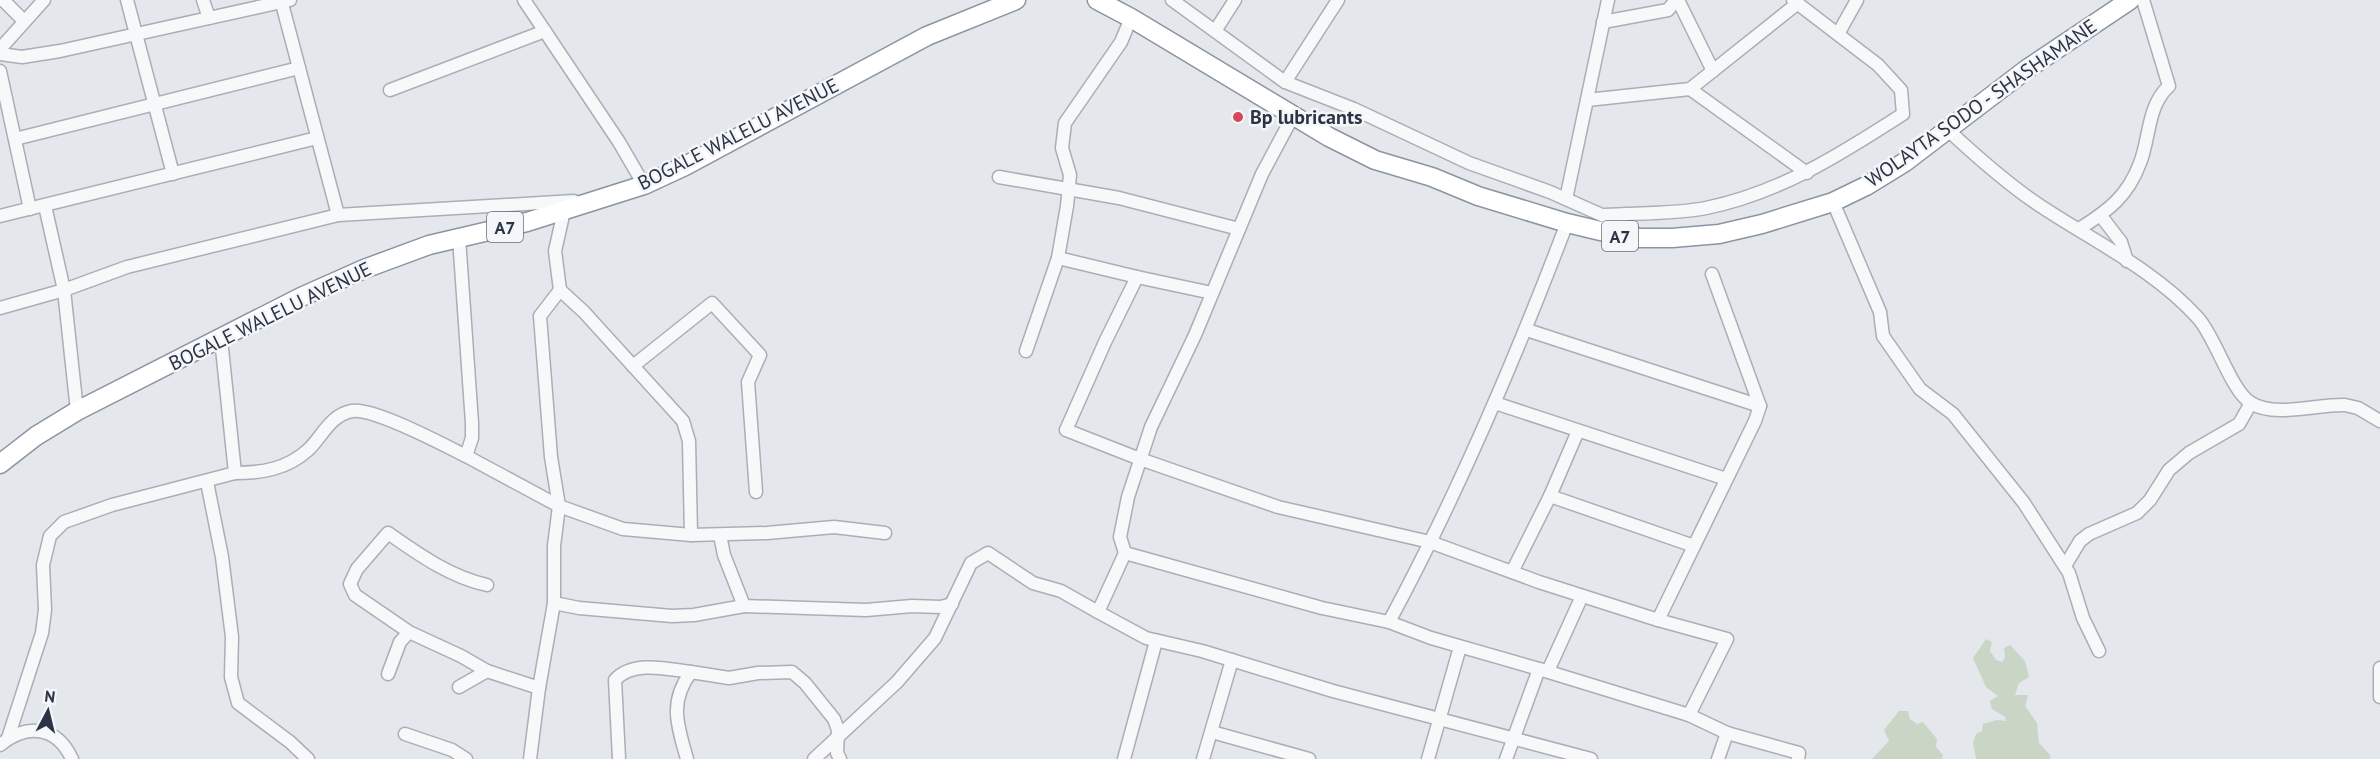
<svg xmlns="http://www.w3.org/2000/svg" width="2380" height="759" font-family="'PT Sans',sans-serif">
<rect width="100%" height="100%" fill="#e4e7ec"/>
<g fill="#c9d6c5">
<path d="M1986,639L1992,642L1990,651L1996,660L2002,662L2005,658L2004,648L2010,645L2025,661L2029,677L2019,683L2015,695H2028L2025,706L2037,723L2039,743L2050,755V759H1976L1973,743L1976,734L1982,731L1983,724L1997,720L2006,721L2005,717L1992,709L1990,701L1998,696L1986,687L1973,658Z"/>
<path d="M1899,711H1908L1910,719L1917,724L1923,722L1937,739L1936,747L1943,755L1942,759H1872L1889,741L1884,730Z"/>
</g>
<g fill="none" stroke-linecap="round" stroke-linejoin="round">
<g stroke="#a9aeb7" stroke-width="15">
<g id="minor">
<path d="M3,0L24,21"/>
<path d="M127,0L173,174"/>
<path d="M203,0L209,18"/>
<path d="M281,0L338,215"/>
<path d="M524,0L619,142L644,185"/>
<path d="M1172,0L1285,82L1354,109L1469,163L1550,192L1622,224L1639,236"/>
<path d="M1678,0L1713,71"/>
<path d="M1131,18L1121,42L1065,123L1062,148L1070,175L1067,206L1058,258L1137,277L1105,342L1066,430L1140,459L1278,507L1430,542L1539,582L1658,620"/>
<path d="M1603,22L1668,10L1676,0"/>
<path d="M1215,31L1235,0"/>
<path d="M1838,34L1857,0"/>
<path d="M0,49L44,0"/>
<path d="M0,54L22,57L60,51L290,0"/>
<path d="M0,71L30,209"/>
<path d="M1285,82L1338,0"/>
<path d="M1690,89L1807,173"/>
<path d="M390,90L545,31"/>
<path d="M1587,100L1690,89L1798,3"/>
<path d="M1948,130C1977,157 2006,183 2039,205C2093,241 2155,270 2198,318C2216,338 2231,391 2251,403C2275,418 2318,404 2345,405L2358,408L2380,421"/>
<path d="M15,139L299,68"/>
<path d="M999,177L1119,198L1239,229"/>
<path d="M1566,199L1608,0"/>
<path d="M1833,202L1880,312L1883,336L1920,389L1953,414L2024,503L2069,573L2083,618L2099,651"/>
<path d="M45,206L64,290L77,411"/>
<path d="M1605,215C1635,213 1677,214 1706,208C1780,193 1841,154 1903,114L1901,90L1878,65L1793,0"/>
<path d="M0,216L317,138"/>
<path d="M2101,216L2121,242L2127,261"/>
<path d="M2079,229C2108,211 2128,196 2140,163C2150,138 2147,106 2169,86L2143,0"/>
<path d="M459,238L472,423V438L466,456L559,506L623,529L691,535L767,533L834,527L885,533"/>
<path d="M1712,274L1760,406L1755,421L1658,620L1727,639L1689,715L1727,733L1718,759"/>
<path d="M1137,277L1212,293"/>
<path d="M560,290L584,312L683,421L689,441L691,535"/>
<path d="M0,308L64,290L127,267L338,215L574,201"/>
<path d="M1527,330L1760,406"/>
<path d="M1026,351L1058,258"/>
<path d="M633,366L712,303L760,355L748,382L756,492"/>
<path d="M1495,403L1726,479"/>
<path d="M235,473C262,473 287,469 308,450C322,437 330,415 352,411C373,407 444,445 466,456"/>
<path d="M207,482L222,557L232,637L231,677L238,703L290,742L308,759"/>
<path d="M1550,496L1694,546"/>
<path d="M720,535L724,555L744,606L866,610L912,606L941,607L952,604"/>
<path d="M1125,553L1120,537L1128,497L1151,427L1195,335L1262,174L1293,116"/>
<path d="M2065,566L2080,541L2089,534L2137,513L2150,500L2169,470L2189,453L2239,424L2251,403"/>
<path d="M1512,572L1550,496L1578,431"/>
<path d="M487,585C450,577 418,554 388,533L357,569L350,584L355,595L409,632L461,656L487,671L539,688"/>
<path d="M554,603L579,608L672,616L694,615L744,606"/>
<path d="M1098,612L1146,638L1202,651L1333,691L1591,759"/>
<path d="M1389,622C1458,494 1515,360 1567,223"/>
<path d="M2380,668V697"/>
<path d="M1548,671L1582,596"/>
<path d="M388,674L400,642L409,632"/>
<path d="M459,687L487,671"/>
<path d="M1212,732L1309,759"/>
<path d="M1727,733L1799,753L1798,759"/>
<path d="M405,734L452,750L466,759"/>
<path d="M8,738L42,633L45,610L43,565L50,536L64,522L112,505L235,473L221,339"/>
<path d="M0,745C27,723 57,726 72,759"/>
<path d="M530,759L539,688L554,603V546L559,506L551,457L540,316L560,290L555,251L564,211"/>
<path d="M619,759L615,680C633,660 667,669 691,672"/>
<path d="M687,759C678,726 668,703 691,672L729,678L758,673L792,672L805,683L834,719L838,730L837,753L840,759"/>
<path d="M814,759L897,682L935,638L971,563L988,553L1033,583L1061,591L1098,612L1125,553L1322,608L1389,622L1431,638L1539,669"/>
<path d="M1124,759L1156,641"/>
<path d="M1203,759L1232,660"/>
<path d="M1428,759L1460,647"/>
<path d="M1506,759L1539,669L1689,715"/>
</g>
</g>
<g stroke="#8b94a3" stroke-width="21">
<g id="highway">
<path d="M1097,0L1131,18L1329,137L1375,160L1432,177L1478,196L1567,223L1630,238H1672L1719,234L1762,224L1833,202L1866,186L1905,162L2027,69L2130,0"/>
<path d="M0,464L36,436L77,411L301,297L364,269L429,245L527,222L644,185L685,166L927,36L1016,0"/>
</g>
</g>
<use href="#minor" stroke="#f7f8fa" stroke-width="12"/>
<use href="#highway" stroke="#fff" stroke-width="18"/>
</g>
<circle fill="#d1495b" stroke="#f4f6f9" stroke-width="2" cx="1238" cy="117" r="6"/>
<g text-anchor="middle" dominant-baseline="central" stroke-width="5" stroke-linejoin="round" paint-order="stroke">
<g fill="#f4f6f9" stroke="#676e7b" stroke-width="1.5">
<rect x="487" y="212" width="36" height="30" rx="4.5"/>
<rect x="1602" y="221" width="36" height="30" rx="4.5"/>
</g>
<g font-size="18" font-weight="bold" fill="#2b3445">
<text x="505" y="227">A7</text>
<text x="1620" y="236">A7</text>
</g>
<g font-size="20" fill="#2b3445" stroke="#f4f6f9">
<text transform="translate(1981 103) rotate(-35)">WOLAYTA SODO - SHASHAMANE</text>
<text transform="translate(738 134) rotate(-27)">BOGALE WALELU AVENUE</text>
<text transform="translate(270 316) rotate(-26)">BOGALE WALELU AVENUE</text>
</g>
<g font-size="20" font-weight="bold" fill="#2b3445" stroke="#f4f6f9" text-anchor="start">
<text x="1250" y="117">Bp lubricants</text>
</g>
</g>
<g transform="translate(48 711) rotate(7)" stroke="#f4f6f9" stroke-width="4.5" paint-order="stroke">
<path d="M0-4.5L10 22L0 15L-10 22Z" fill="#2b3445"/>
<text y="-9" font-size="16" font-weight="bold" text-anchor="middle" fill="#2b3445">N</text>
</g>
</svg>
